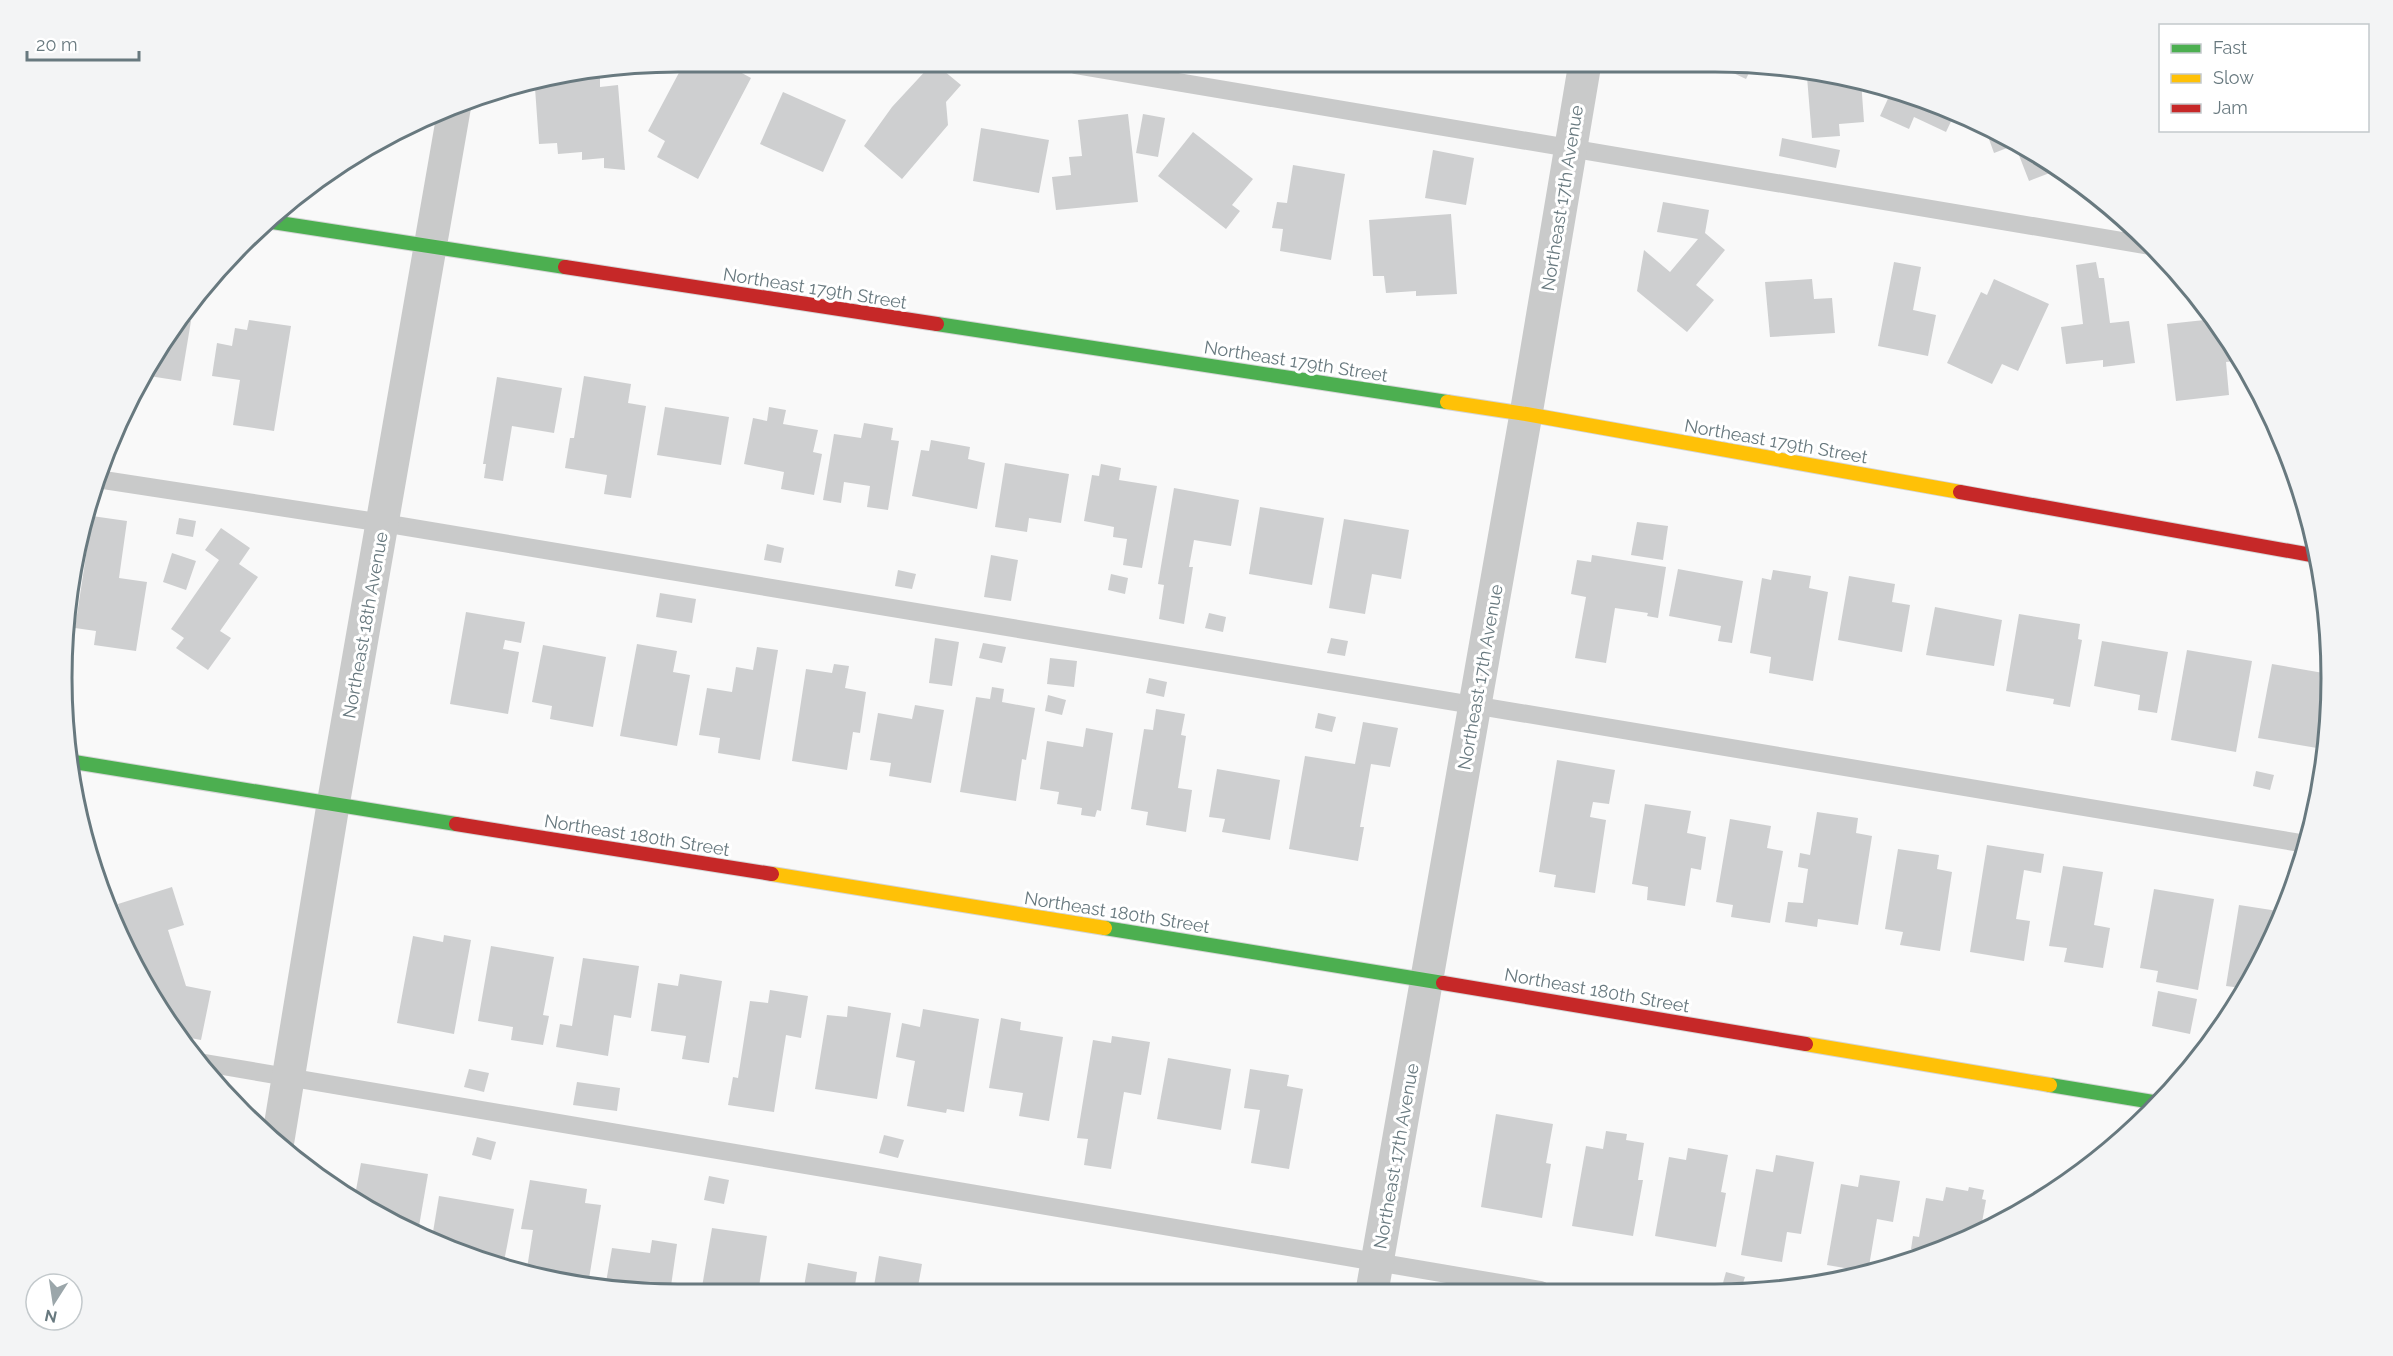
<svg xmlns="http://www.w3.org/2000/svg" width="2393" height="1356" font-family="Raleway,sans-serif">
<rect width="100%" height="100%" fill="#f9f9f9"/>
<g fill="#cecfd0">
<path d="M1712,63H1754L1746,79Z"/>
<path d="M712,66L723,72L725,66H729L751,78L698,179L657,157L665,141L648,131L682,67Z"/>
<path d="M930,66H938L961,85L946,102L948,125L902,179L864,146L892,107Z"/>
<path d="M600,67V87L618,85L625,170L604,168V158L582,160V152L558,154L557,143L539,144L535,88L518,85Z"/>
<path d="M1796,70L1861,80L1864,122L1839,124L1840,136L1812,138L1807,77L1797,78Z"/>
<path d="M1892,90L1954,115L1946,132L1914,117L1909,129L1880,116Z"/>
<path d="M783,92L846,120L823,172L760,144Z"/>
<path d="M1128,114L1138,202L1056,210L1052,177L1071,175L1069,157L1082,156L1078,120Z"/>
<path d="M1143,114L1165,118L1158,157L1136,153Z"/>
<path d="M981,128L1049,140L1039,193L973,181Z"/>
<path d="M1985,128L2024,144L2053,165L2055,171L2029,181L2015,145L1994,153Z"/>
<path d="M1193,132L1253,179L1232,205L1240,211L1226,229L1158,176Z"/>
<path d="M1782,138L1840,150L1836,168L1779,156Z"/>
<path d="M1433,150L1474,158L1466,205L1425,198Z"/>
<path d="M1293,165L1345,174L1331,260L1280,251L1283,229L1272,228L1277,202L1287,203Z"/>
<path d="M1663,202L1709,210L1705,233L1725,250L1696,285L1714,300L1687,332L1637,291L1644,250L1670,272L1698,239L1657,232Z"/>
<path d="M1451,214L1457,294L1416,296V291L1386,293L1384,276H1373L1369,220Z"/>
<path d="M1894,262L1921,267L1913,310L1936,315L1928,356L1878,346Z"/>
<path d="M2096,262L2099,278H2104L2110,323L2129,321L2135,363L2103,367V360L2066,364L2061,327L2083,324L2076,265Z"/>
<path d="M1812,279L1814,299L1832,298L1835,333L1770,337L1765,282Z"/>
<path d="M1994,279L2049,304L2018,371L2002,364L1992,384L1947,363L1981,292L1987,295Z"/>
<path d="M179,319L191,321L181,381L143,375L166,335Z"/>
<path d="M2214,319L2236,354L2237,361L2226,362L2229,395L2176,401L2167,324Z"/>
<path d="M249,320L291,326L274,431L233,425L240,380L212,376L217,343L232,346L235,328L247,330Z"/>
<path d="M584,376L631,384L628,403L646,406L631,498L604,494L607,475L565,468L570,438H574Z"/>
<path d="M497,377L562,388L554,433L512,426L503,481L484,478L486,464H483Z"/>
<path d="M665,407L729,417L721,465L657,455Z"/>
<path d="M769,407L786,410L783,424L818,430L813,452L822,454L814,495L781,489L784,472L744,464L753,418L767,421Z"/>
<path d="M864,423L893,428L891,440L899,441L888,510L867,507L870,486L844,482L841,503L823,500L834,434L861,438Z"/>
<path d="M931,440L970,447L968,459L985,463L977,509L912,496L921,450L929,451Z"/>
<path d="M1005,463L1069,474L1061,523L1029,518L1027,532L995,527Z"/>
<path d="M1101,464L1121,468L1119,480L1157,486L1142,568L1123,565L1127,539L1113,537L1114,527L1084,521L1092,475L1099,476Z"/>
<path d="M1174,488L1239,500L1231,546L1194,540L1189,567H1193L1184,624L1159,619L1164,585L1158,584Z"/>
<path d="M1260,507L1324,518L1312,585L1249,574Z"/>
<path d="M92,516L127,521L119,578L147,582L136,651L94,645L96,631L75,628Z"/>
<path d="M179,518L196,521L193,537L176,534Z"/>
<path d="M1344,519L1409,530L1401,579L1372,574L1365,614L1329,608Z"/>
<path d="M1637,522L1668,526L1663,560L1631,555Z"/>
<path d="M221,528L250,548L239,564L258,577L220,631L231,638L208,670L176,648L184,638L171,629L219,560L205,550Z"/>
<path d="M767,544L784,548L781,563L764,560Z"/>
<path d="M172,553L196,561L186,590L163,582Z"/>
<path d="M991,555L1018,560L1011,601L984,597Z"/>
<path d="M1592,555L1666,567L1658,618L1647,616L1648,613L1615,608L1606,663L1575,658L1586,597L1571,594L1577,560L1591,562Z"/>
<path d="M1678,569L1743,581L1732,643L1718,641L1721,626L1669,616Z"/>
<path d="M898,570L916,574L912,589L895,586Z"/>
<path d="M1773,570L1811,576L1809,588L1828,592L1813,681L1769,673L1771,657L1750,653L1762,578L1771,580Z"/>
<path d="M1111,574L1128,578L1125,594L1108,590Z"/>
<path d="M1849,576L1895,584L1892,602L1910,605L1902,652L1838,640Z"/>
<path d="M660,593L696,599L692,623L656,617Z"/>
<path d="M1935,607L2002,620L1994,666L1926,655Z"/>
<path d="M466,612L525,622L521,643L505,640L503,649L519,652L508,714L450,704Z"/>
<path d="M1209,613L1226,617L1223,632L1205,628Z"/>
<path d="M2019,614L2080,624L2078,639L2082,640L2070,707L2053,704L2054,699L2006,691Z"/>
<path d="M935,638L959,642L952,686L929,683Z"/>
<path d="M1331,638L1348,641L1345,656L1327,653Z"/>
<path d="M2102,641L2168,652L2157,713L2138,710L2140,695L2094,686Z"/>
<path d="M983,643L1006,647L1002,663L979,658Z"/>
<path d="M637,644L677,651L673,672L690,675L677,746L620,736Z"/>
<path d="M543,645L606,657L593,727L550,719L552,706L532,702Z"/>
<path d="M757,647L778,650L760,760L718,753L720,738L699,735L707,688L732,692L736,667L753,670Z"/>
<path d="M2187,650L2252,661L2236,752L2171,740Z"/>
<path d="M1050,658L1077,661L1074,687L1047,684Z"/>
<path d="M834,664L849,666L845,688L866,692L860,733L853,732L847,770L792,761L806,669L832,673Z"/>
<path d="M2272,664L2329,674L2327,724L2323,749L2258,738Z"/>
<path d="M1149,678L1167,682L1164,697L1146,693Z"/>
<path d="M992,687L1004,689L1002,702L1035,708L1026,760L1022,759L1016,801L960,792L976,697L990,699Z"/>
<path d="M1048,695L1066,700L1062,715L1045,711Z"/>
<path d="M915,705L944,710L931,783L889,776L891,763L870,760L878,713L912,719Z"/>
<path d="M1156,709L1185,714L1181,735L1186,736L1178,788L1192,790L1186,832L1146,825L1148,812L1131,809L1144,729L1153,730Z"/>
<path d="M1318,713L1336,717L1332,732L1315,728Z"/>
<path d="M1363,722L1398,728L1390,767L1371,764L1360,827H1364L1358,861L1289,849L1305,756L1355,764Z"/>
<path d="M1086,728L1113,733L1101,811L1097,810L1095,817L1081,815L1082,808L1057,804L1059,792L1040,789L1047,741L1083,747Z"/>
<path d="M1557,760L1615,770L1609,804L1593,802L1590,817L1606,820L1595,893L1554,887L1556,875L1539,872Z"/>
<path d="M1217,769L1280,780L1270,840L1222,832L1225,819L1209,817Z"/>
<path d="M2256,771L2274,775L2270,790L2253,786Z"/>
<path d="M1645,804L1691,811L1687,833L1706,837L1701,870L1691,868L1685,906L1647,900L1648,887L1632,884Z"/>
<path d="M1817,812L1858,818L1856,833L1872,836L1858,925L1818,919L1817,927L1785,922L1788,902L1803,903L1808,869L1798,867L1800,853L1810,855Z"/>
<path d="M1730,819L1771,826L1767,848L1783,851L1770,923L1731,917L1733,905L1716,902Z"/>
<path d="M1987,845L2044,854L2041,873L2024,870L2016,919L2030,921L2024,961L1970,952Z"/>
<path d="M1898,849L1939,855L1937,869L1952,872L1940,951L1900,945L1903,932L1885,929Z"/>
<path d="M2063,866L2103,872L2094,925L2110,928L2103,968L2064,962L2067,948L2049,946Z"/>
<path d="M172,887L184,925L168,930L186,986L211,991L201,1040L180,1036L144,987L138,974H141L118,904Z"/>
<path d="M2154,889L2214,899L2198,990L2156,982L2158,971L2140,968Z"/>
<path d="M2239,905L2278,911L2275,928L2249,987L2240,998L2241,988L2226,986Z"/>
<path d="M444,935L471,940L454,1034L397,1023L413,936L443,942Z"/>
<path d="M491,946L554,957L543,1015L549,1016L543,1045L511,1040L513,1027L478,1021Z"/>
<path d="M583,958L639,966L631,1018L614,1015L608,1056L556,1047L560,1024L572,1026Z"/>
<path d="M680,974L722,981L709,1063L682,1059L686,1036L651,1031L658,983L678,986Z"/>
<path d="M770,990L808,996L801,1038L786,1035L774,1112L728,1105L733,1077L738,1078L750,1001L768,1003Z"/>
<path d="M2158,991L2197,999L2190,1034L2152,1026Z"/>
<path d="M848,1006L891,1013L877,1099L815,1089L827,1015L847,1017Z"/>
<path d="M923,1009L979,1019L964,1112L947,1109L946,1113L907,1106L915,1061L896,1057L902,1023L920,1027Z"/>
<path d="M1001,1018L1021,1022L1020,1030L1063,1037L1049,1121L1019,1116L1023,1093L989,1088Z"/>
<path d="M1112,1036L1150,1042L1141,1095L1124,1092L1111,1169L1084,1165L1088,1139L1077,1138L1093,1040L1111,1043Z"/>
<path d="M1168,1058L1231,1069L1221,1130L1157,1119Z"/>
<path d="M469,1069L489,1073L484,1092L464,1087Z"/>
<path d="M1250,1069L1289,1075L1287,1086L1303,1089L1289,1169L1251,1163L1260,1110L1244,1108Z"/>
<path d="M577,1082L620,1088L617,1111L573,1105Z"/>
<path d="M1496,1114L1553,1124L1546,1163L1551,1164L1542,1218L1481,1207Z"/>
<path d="M1606,1131L1627,1134L1626,1140L1644,1143L1638,1180H1643L1633,1236L1572,1226L1586,1146L1603,1149Z"/>
<path d="M884,1135L904,1140L898,1158L879,1153Z"/>
<path d="M477,1137L496,1142L491,1160L472,1155Z"/>
<path d="M1688,1148L1728,1155L1721,1192L1726,1193L1716,1247L1655,1236L1669,1157L1686,1160Z"/>
<path d="M1776,1155L1814,1162L1801,1234L1787,1232L1782,1262L1741,1255L1756,1169L1773,1172Z"/>
<path d="M361,1163L428,1174L418,1232L369,1212L354,1201Z"/>
<path d="M1860,1175L1900,1181L1893,1222L1877,1219L1868,1272L1827,1265L1841,1184L1858,1187Z"/>
<path d="M709,1176L729,1180L724,1204L704,1200Z"/>
<path d="M530,1180L587,1189L585,1203L601,1205L588,1285L526,1275L533,1230L521,1229Z"/>
<path d="M1946,1187L1968,1191L1969,1187L1984,1190L1982,1199L1986,1200L1981,1228L1917,1260L1919,1251L1911,1249L1913,1236L1919,1237L1926,1198L1943,1201Z"/>
<path d="M439,1196L514,1209L503,1267L432,1238Z"/>
<path d="M712,1228L767,1236L758,1293H701Z"/>
<path d="M652,1240L677,1244L670,1293H638L605,1288L612,1248L650,1253Z"/>
<path d="M879,1256L922,1264L917,1292H873Z"/>
<path d="M808,1263L857,1272L854,1292L774,1293L776,1283L804,1287Z"/>
<path d="M1726,1272L1745,1277L1741,1289L1721,1290Z"/>
<path d="M1230,1284L1265,1290V1291H1229Z"/>
<path d="M992,1285L1019,1289V1292H991Z"/>
</g>
<g fill="none" stroke-linecap="round" stroke-linejoin="round">
<g stroke="#d4d5d6" stroke-width="16">
<g id="fast">
<path d="M266,221L565,267"/>
<path d="M937,324L1447,402"/>
<path d="M68,761L456,824"/>
<path d="M1105,928L1443,983"/>
<path d="M2050,1085L2159,1103"/>
</g>
</g>
<g stroke="#d4d5d6" stroke-width="16">
<g id="slow">
<path d="M1447,402L1526,414L1960,492"/>
<path d="M772,874L1105,928"/>
<path d="M1806,1044L2050,1085"/>
</g>
</g>
<g stroke="#d4d5d6" stroke-width="16">
<g id="jam">
<path d="M565,267L937,324"/>
<path d="M1960,492L2317,556"/>
<path d="M456,824L772,874"/>
<path d="M1443,983L1806,1044"/>
</g>
</g>
<g stroke="#c9caca" stroke-width="18">
<path d="M1076,65L2151,246"/>
<path d="M97,479L383,523L2306,844"/>
<path d="M199,1062L1541,1290"/>
</g>
<g stroke="#c9caca" stroke-width="33">
<path d="M277,1146L333,805L455,104"/>
<path d="M1372,1291L1526,414L1585,63"/>
</g>
<use href="#fast" stroke="#4caf50" stroke-width="14"/>
<use href="#slow" stroke="#ffc107" stroke-width="14"/>
<use href="#jam" stroke="#c62828" stroke-width="14"/>
</g>
<g text-anchor="middle" dominant-baseline="central" stroke-width="6" stroke-linejoin="round" paint-order="stroke">
<g font-size="18" fill="#68797f" stroke="#fff">
<text transform="translate(1562 198) rotate(-81)">Northeast 17th Avenue</text>
<text transform="translate(815 288) rotate(9)">Northeast 179th Street</text>
<text transform="translate(1296 361) rotate(9)">Northeast 179th Street</text>
<text transform="translate(1776 441) rotate(10)">Northeast 179th Street</text>
<text transform="translate(365 625) rotate(-80)">Northeast 18th Avenue</text>
<text transform="translate(1480 677) rotate(-80)">Northeast 17th Avenue</text>
<text transform="translate(637 835) rotate(9)">Northeast 180th Street</text>
<text transform="translate(1117 912) rotate(9)">Northeast 180th Street</text>
<text transform="translate(1597 990) rotate(10)">Northeast 180th Street</text>
<text transform="translate(1396 1156) rotate(-80)">Northeast 17th Avenue</text>
</g>
</g>
<path d="M0 0H2393V1356H0ZM678 72H1715A606 606 0 0 1 2321 678V678A606 606 0 0 1 1715 1284H678A606 606 0 0 1 72 678V678A606 606 0 0 1 678 72Z" fill="#f3f4f5" fill-rule="evenodd"/>
<path fill="none" stroke="#68797f" stroke-width="3" d="M678 72H1715A606 606 0 0 1 2321 678V678A606 606 0 0 1 1715 1284H678A606 606 0 0 1 72 678V678A606 606 0 0 1 678 72Z"/>
<rect x="2159" y="24" width="210" height="108" fill="#ffffff" stroke="#c3c9cc" stroke-width="1.5"/>
<rect x="2171" y="44" width="30" height="9" fill="#4caf50" stroke="#c3c9cc" stroke-width="1.5"/>
<text x="2213" y="54" font-size="18" fill="#68797f">Fast</text>
<rect x="2171" y="74" width="30" height="9" fill="#ffc107" stroke="#c3c9cc" stroke-width="1.5"/>
<text x="2213" y="84" font-size="18" fill="#68797f">Slow</text>
<rect x="2171" y="104" width="30" height="9" fill="#c62828" stroke="#c3c9cc" stroke-width="1.5"/>
<text x="2213" y="114" font-size="18" fill="#68797f">Jam</text>
<g transform="translate(54 1302) rotate(192)"><circle r="28" fill="#ffffff" stroke="#c3c9cc" stroke-width="1.5"/>
<path d="M0-4.5L10 22L0 15L-10 22Z" fill="#9ba6aa"/>
<text y="-9" font-size="16" font-weight="bold" text-anchor="middle" fill="#68797f">N</text>
</g>
<path d="M27 51v9h112v-9" fill="none" stroke="#68797f" stroke-width="3"/>
<text x="36" y="51" font-size="18" fill="#68797f" stroke="#ffffff" stroke-width="4.5" paint-order="stroke">20 m</text>
</svg>
